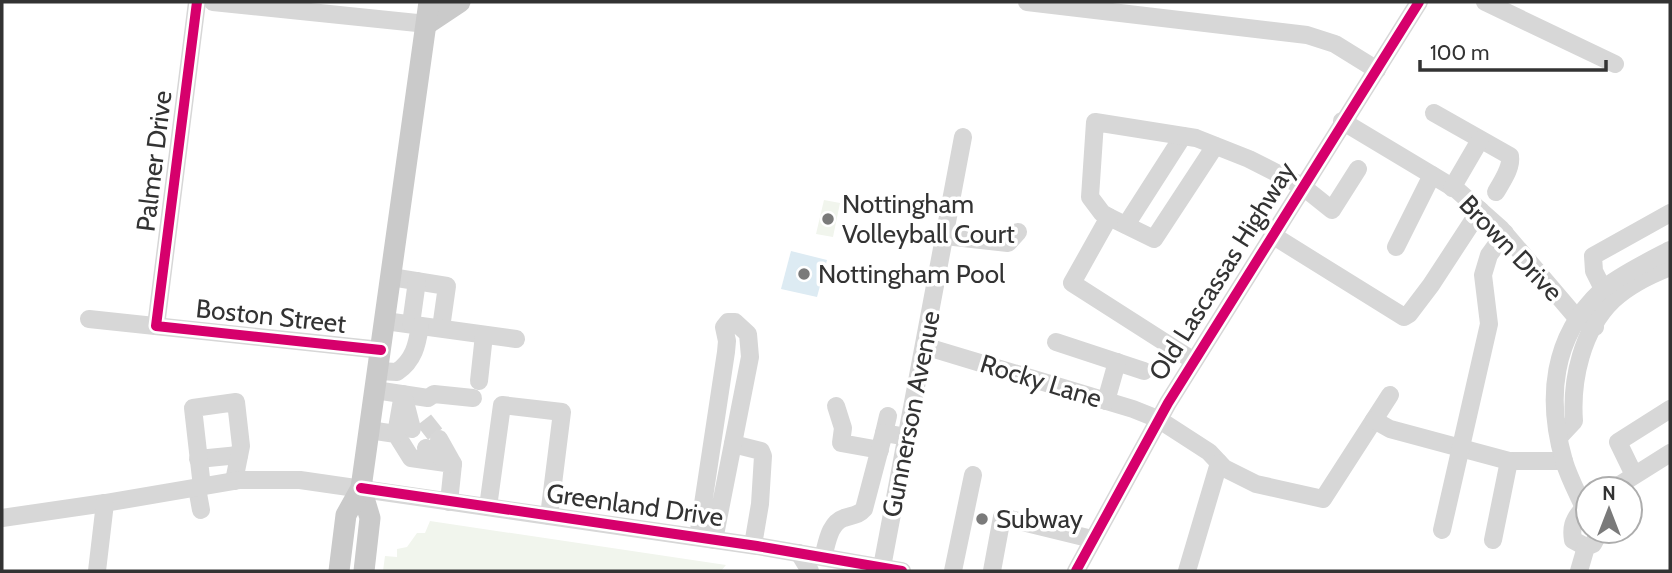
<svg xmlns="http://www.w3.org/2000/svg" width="1672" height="573" font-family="Cabin,sans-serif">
<rect width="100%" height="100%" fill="#fff"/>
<g fill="#f1f5ed">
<path d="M824,200L840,203L833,237L816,234Z"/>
<path d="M430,521L726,565L721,571H383L385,556L397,557V549L407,547L417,533H425Z"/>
</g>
<path fill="#ddebf3" d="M791,251L827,260L817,297L781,289Z"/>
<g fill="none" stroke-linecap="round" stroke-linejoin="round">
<path stroke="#d6d6d6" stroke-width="18" stroke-dasharray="18 9" stroke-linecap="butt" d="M424,420L439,439"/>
<g stroke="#d7d7d7" stroke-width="18">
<path d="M213,2L427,24"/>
<path d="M1027,2L1307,35L1335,44L1377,70"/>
<path d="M1485,2L1615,64"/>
<path d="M1434,113L1510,156C1512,168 1502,181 1496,192"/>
<path d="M1342,121L1457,190L1501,229L1576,317L1595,327"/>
<path d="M1452,188L1480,140"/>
<path d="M1109,217L1154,239L1215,146"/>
<path d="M1126,225L1183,136"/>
<path d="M1272,235L1404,317L1409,314L1431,285L1480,210"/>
<path d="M945,236L1008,243L1018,232"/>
<path d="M1396,247L1432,175"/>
<path d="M391,277L447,286L441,328"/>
<path d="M1603,289L1594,271L1593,256L1670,213"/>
<path d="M89,319L381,350"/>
<path d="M385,321L516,339"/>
<path d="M411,324L417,281"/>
<path d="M156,326L197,2"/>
<path d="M1056,342L1144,371"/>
<path d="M924,346L1133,409L1158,419L1209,452L1224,468L1256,484L1323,499L1390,395"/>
<path d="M1194,361L1072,283L1109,217L1102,213L1090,197L1095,122L1196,138L1249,159L1302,186L1332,210L1358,169"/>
<path d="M378,371L397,372C414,360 417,345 420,326"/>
<path d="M479,381L484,335"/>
<path d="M375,390L428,398L434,394L473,398"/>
<path d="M1106,401L1117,362"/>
<path d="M836,406L843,428L841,443L880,450"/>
<path d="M1374,420L1390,429L1509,461H1564"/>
<path d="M369,430L396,434L411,458L453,464L449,502"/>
<path d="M884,433L888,416"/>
<path d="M396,434L403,394L412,429"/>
<path d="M1559,437L1574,421C1571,380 1582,330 1613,300C1628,286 1652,274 1670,267"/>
<path d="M733,444L761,451L763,456L760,504L753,545"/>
<path d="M426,448L453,464L439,439"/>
<path d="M198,459L239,455"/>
<path d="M1634,475L1618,442L1670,409"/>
<path d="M202,487L193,408L236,402L241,446L234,481"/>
<path d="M197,488L201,510"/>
<path d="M1613,489L1670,453"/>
<path d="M488,507L502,405L562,412L549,516"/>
<path d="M1585,510C1578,494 1569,478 1564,461C1546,399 1552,337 1601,291C1616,277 1651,260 1670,250"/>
<path d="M2,518L105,503L240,480H300L757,546L902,571"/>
<path d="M1442,530L1489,324L1483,275L1489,255L1505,233"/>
<path d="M698,537L726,352L727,341L724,327L728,322H735L748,334L750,357L714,540"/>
<path d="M1493,540L1509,461"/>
<path d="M1586,547L1573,540C1571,528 1573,521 1581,511L1588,510"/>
<path d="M799,553L810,571"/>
<path d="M823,557C827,544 829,523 844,518C852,515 858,516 864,509L884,433L907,437"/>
<path d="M882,567L963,137"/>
<path d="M97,571L105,503"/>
<path d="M953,571L973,475"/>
<path d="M992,571L1002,517L1092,539"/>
<path d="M1076,571L1168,403L1419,2"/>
<path d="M1187,571L1219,463"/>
<path d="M1579,571L1586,547L1593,544L1600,531"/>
</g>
<g stroke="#cacaca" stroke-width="21">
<path d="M427,24L460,2"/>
<path d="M361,488L370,518L364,571"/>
<path d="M339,571L346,515L361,488L429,2"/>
</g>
<g stroke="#fff" stroke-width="15">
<g id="cycleway">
<path d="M197,2L156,326L381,350"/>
<path d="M361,488L757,546L902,571"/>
<path d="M1076,571L1168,403L1419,2"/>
</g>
</g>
<use href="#cycleway" stroke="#d6006c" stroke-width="10"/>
</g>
<g fill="#7a7a7a" stroke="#fff" stroke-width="2.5">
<circle cx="828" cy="219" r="7"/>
<circle cx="804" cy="274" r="7"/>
<circle cx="982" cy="519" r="7"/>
</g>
<g text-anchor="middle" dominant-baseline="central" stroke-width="7" stroke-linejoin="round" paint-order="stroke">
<g font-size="26" fill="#333" stroke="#fff">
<text transform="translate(154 161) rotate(-83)">Palmer Drive</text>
<text transform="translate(1511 248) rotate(46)">Brown Drive</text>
<text transform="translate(1222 271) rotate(-58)">Old Lascassas Highway</text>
<text transform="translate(271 316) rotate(6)">Boston Street</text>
<text transform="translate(1041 381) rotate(17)">Rocky Lane</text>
<text transform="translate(911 414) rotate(-79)">Gunnerson Avenue</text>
<text transform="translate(635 505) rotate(8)">Greenland Drive</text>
</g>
<g font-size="26" fill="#333" stroke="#fff" text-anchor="start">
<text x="842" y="204">Nottingham<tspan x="842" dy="30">Volleyball Court</tspan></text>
<text x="818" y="274">Nottingham Pool</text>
<text x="996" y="519">Subway</text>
</g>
</g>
<rect width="1672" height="573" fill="none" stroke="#333333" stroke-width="7"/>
<g transform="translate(1609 510)"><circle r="33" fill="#ffffff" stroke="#adadad" stroke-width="2"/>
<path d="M0-5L12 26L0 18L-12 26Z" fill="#7a7a7a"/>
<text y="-10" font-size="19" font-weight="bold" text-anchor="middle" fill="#333333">N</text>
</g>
<path d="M1420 60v10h186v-10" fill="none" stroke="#333333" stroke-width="3.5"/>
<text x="1430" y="60" font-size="21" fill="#333333" stroke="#ffffff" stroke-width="5" paint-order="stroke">100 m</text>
</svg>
